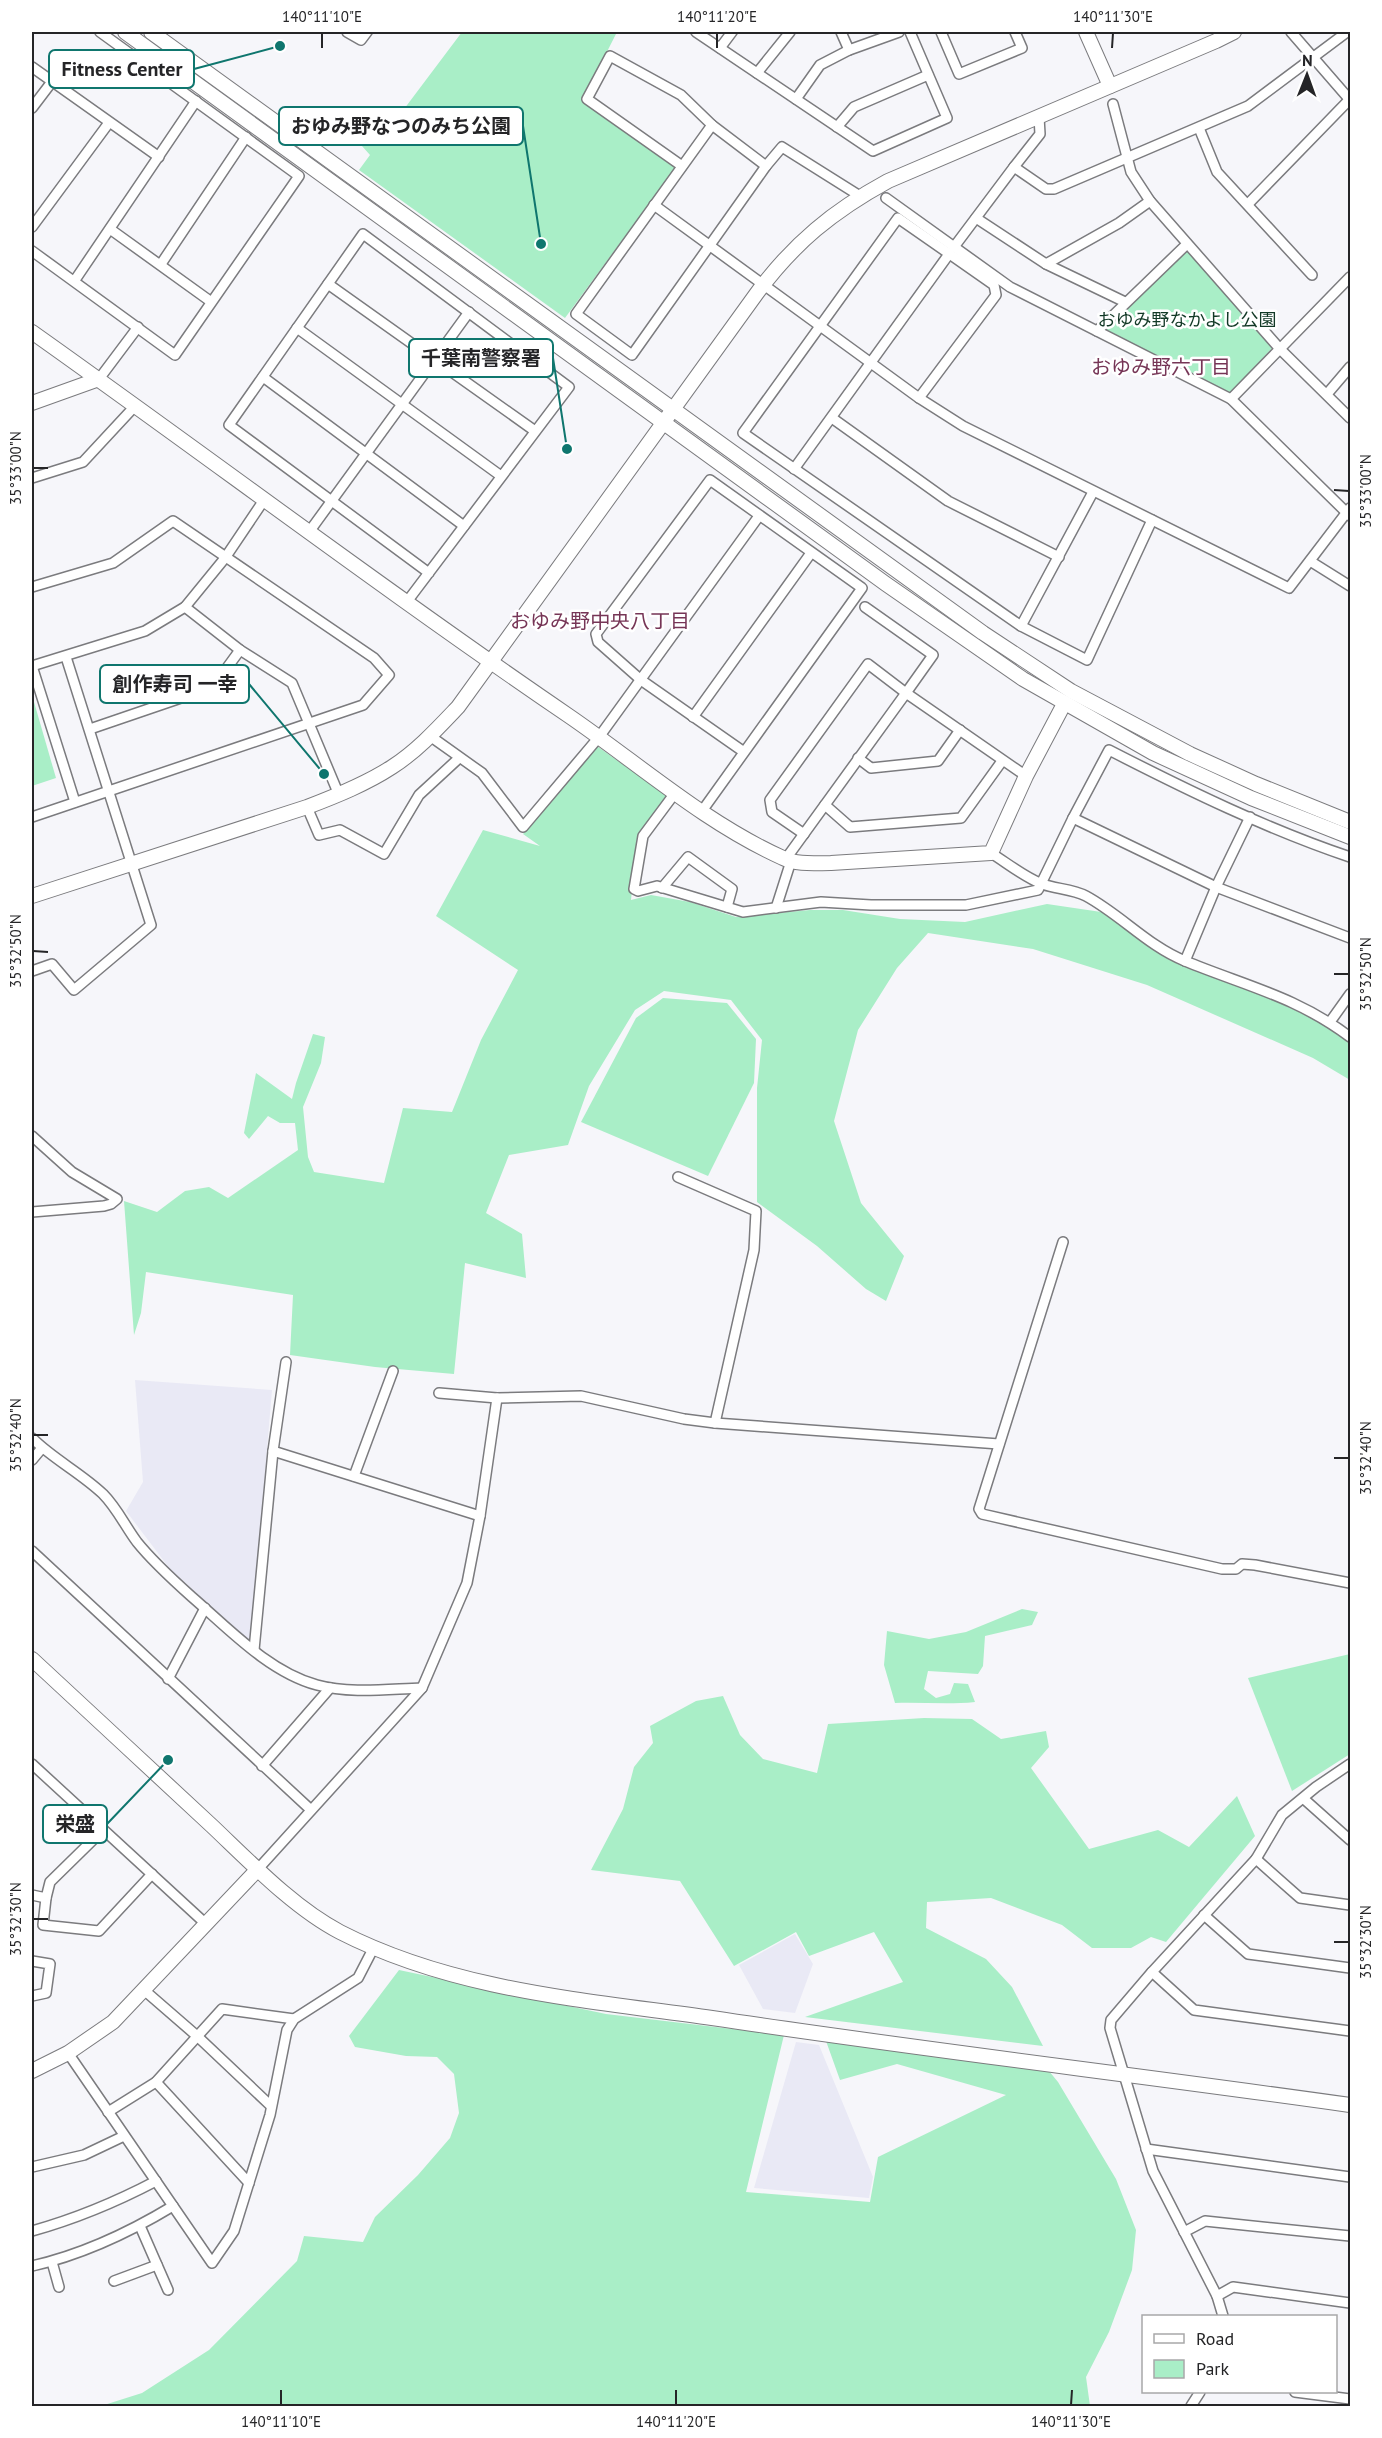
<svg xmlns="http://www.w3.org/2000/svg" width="1382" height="2438" font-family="'PT Sans','Noto Sans JP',sans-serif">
<rect width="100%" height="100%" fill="#f6f6fa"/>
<g fill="#e9e9f5">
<path d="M135,1380L272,1390L251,1639L249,1641L170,1569L126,1511L143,1482Z"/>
<path d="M795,1934L813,1964L795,2013L763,2009L739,1965Z"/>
<path d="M796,2042L819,2045L873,2177L869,2198L754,2188Z"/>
</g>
<g fill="#a9eec7">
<path d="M462,32H617L582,101L676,167L565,318L359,170L370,155L362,146L368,137L380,141Z"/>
<path d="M1190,249L1274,346L1228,395L1103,328Z"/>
<path d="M32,695L56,778L32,786Z"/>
<path d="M597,746L667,796L637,837L631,900L651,895L690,902L736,917L810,910H843L900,919L965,922L1047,904L1108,913L1149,947L1237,983L1350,1036V1080L1313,1058L1147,985L1033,949L928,933L897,968L858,1030L834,1121L861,1203L904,1256L886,1301L866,1289L817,1246L757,1202V1088L762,1040L731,1000L664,991L635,1010L589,1086L568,1145L509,1155L486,1213L522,1234L526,1278L465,1263L454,1374L375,1367L290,1355L293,1295L146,1272L141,1313L134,1335L124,1201L157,1212L185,1191L209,1187L228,1198L298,1150L295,1123H280L268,1116L249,1139L244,1133L256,1073L292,1099L296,1083L313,1034L325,1037L321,1063L303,1107L308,1157L314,1172L384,1183L403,1108L452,1112L481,1040L518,970L436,916L483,830L540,846L523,834Z"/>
<path d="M663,998L727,1003L756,1039L754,1083L708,1176L581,1122L636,1018Z"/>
<path d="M1022,1609L1038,1612L1032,1625L985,1636L983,1666L978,1674L928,1671L924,1689L936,1698L950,1694L954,1683L968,1684L975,1702C948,1705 922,1702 895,1703L884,1665L887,1631L929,1639L966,1632Z"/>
<path d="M1350,1654V1754L1292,1791L1248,1678Z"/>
<path d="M723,1696L740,1735L763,1759L817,1773L828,1724L924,1718L972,1719L1001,1739L1046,1731L1049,1747L1031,1768L1089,1849L1158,1830L1189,1847L1237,1796L1255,1836L1166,1942L1151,1937L1131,1948H1092L1062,1925L991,1898L927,1902L926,1928L986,1959L1012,1987L1043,2046L805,2017L903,1982L874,1932L809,1956L796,1932L734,1966L680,1881L591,1870L623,1809L634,1767L653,1743L650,1726L696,1701Z"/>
<path d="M399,1970L606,2014L784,2035L746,2192L870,2202L878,2157L1006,2095L897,2064L840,2080L826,2041L1044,2065L1058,2082L1116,2179L1136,2230L1132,2270L1109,2332L1086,2377L1090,2406H101L142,2393L209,2350L297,2261L304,2236L363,2242L375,2217L418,2175L450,2138L459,2113L454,2074L437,2057L406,2056L355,2047L349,2036Z"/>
</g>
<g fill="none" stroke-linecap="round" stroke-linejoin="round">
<g stroke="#7b7b7e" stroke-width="12">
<g id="street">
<path d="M347,32L361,40L367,32"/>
<path d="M696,32L873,151L947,118L910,32"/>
<path d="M841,32L849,50"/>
<path d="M941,32L959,74L1022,48L1015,32"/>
<path d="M1291,32L1350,100"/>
<path d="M720,48L732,32"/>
<path d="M32,67L159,157"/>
<path d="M757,73L790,32"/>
<path d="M796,99L820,65L849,50L899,32"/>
<path d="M1113,104L1131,172L1150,201L1280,349L1350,418"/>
<path d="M32,108L51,83"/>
<path d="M712,125L576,314L632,355L766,166"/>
<path d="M837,127L854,107L928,75"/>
<path d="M1199,128L1217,172L1312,275"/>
<path d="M682,166L587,99L610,56L681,95L712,125L766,166L782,147L860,196"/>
<path d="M1014,167L1040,134L1039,117"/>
<path d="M886,198L1010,287L1231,399L1350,516"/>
<path d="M1248,204L1350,99"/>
<path d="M654,205L919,398L963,426L1289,588L1350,508"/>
<path d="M976,218L1046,264L1125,302"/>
<path d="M32,227L108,124"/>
<path d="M110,229L210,301"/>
<path d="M954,247L1014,167L1046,189H1054L1248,106L1347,32"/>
<path d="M32,251L175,355L299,176L100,32"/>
<path d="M161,264L246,137"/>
<path d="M1046,264L1119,223L1150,201"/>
<path d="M75,280L196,101"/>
<path d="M328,284L535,431"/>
<path d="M297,328L501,476"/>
<path d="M1097,331L1187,244"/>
<path d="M263,377L464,526"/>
<path d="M99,379L138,327"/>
<path d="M1327,394L1350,367"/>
<path d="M919,398L996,295L994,285L898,218L743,433L1021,626L1087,660L1152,520"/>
<path d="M1231,399L1350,277"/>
<path d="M832,418L948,501L1059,557"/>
<path d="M794,469L949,254"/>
<path d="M32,478L83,462L135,406"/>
<path d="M309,532L469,312"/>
<path d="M1310,561L1350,586"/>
<path d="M32,587L113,563L173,521L374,658L389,675L363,705L32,817"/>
<path d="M406,603C461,531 515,459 569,387L363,234L229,425L429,573"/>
<path d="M185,607L240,650L292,683L339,795"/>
<path d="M1021,626L1093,492"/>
<path d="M32,666L145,631L185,607L225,558L264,500"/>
<path d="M32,666L75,802"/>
<path d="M693,717L811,553"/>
<path d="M90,729L213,687L240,650"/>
<path d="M430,736L482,773L523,827L599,737L759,516"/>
<path d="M858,758L871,768L938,761L960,730"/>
<path d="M675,793L643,836L634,889L638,891L657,886L743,912L821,902L871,905H966L1038,890L1073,818L1216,887L1350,938"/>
<path d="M825,805L850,827L961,818L1002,761"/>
<path d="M307,807L319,835L340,830L384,854L419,795L458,759"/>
<path d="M702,811L862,588L710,480L596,634L598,642L641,680L744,752"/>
<path d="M1073,818L1109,750C1187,790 1267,829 1350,857"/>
<path d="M804,834L772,812L770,800L868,664L906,693L933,655L865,607"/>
<path d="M991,853C1007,863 1024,877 1042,884C1056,889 1073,889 1086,896C1121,915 1148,946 1185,961C1246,986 1297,997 1350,1037"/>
<path d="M785,860L906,693L1026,776"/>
<path d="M662,888L688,857L732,889L727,907"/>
<path d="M776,908L791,861"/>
<path d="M1185,961L1216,887L1250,817"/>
<path d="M32,971L52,964L74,990L151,925L66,657"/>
<path d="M1330,1022L1350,994"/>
<path d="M32,1136L72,1172L117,1199L111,1204L104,1206L32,1212"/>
<path d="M678,1177L756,1211L754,1250L715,1423"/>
<path d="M1063,1242L979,1509L982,1514L1222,1569H1236L1242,1564L1255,1565L1350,1583"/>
<path d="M439,1393L497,1398L581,1396L684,1419L715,1423L999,1444"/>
<path d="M32,1438C53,1459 81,1473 103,1494C117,1508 125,1526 137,1542C153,1562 173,1580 192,1597C229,1629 269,1672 317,1685C350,1694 388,1689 422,1688"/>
<path d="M273,1451L480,1516"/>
<path d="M32,1460L42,1448"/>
<path d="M354,1476L393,1371"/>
<path d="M32,1551L311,1810"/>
<path d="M254,1650L273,1451L286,1362"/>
<path d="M168,1679L205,1608"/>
<path d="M32,1764L206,1924"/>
<path d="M262,1766L330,1688"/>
<path d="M1304,1799L1350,1840"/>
<path d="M1256,1859L1300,1898L1350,1905"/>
<path d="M258,1869L422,1688L467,1583L480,1516L497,1398"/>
<path d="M32,1895L46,1898L50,1882L103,1830"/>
<path d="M46,1898L43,1925L99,1931L152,1874"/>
<path d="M1204,1915L1248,1954L1350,1968"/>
<path d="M32,1961L50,1964L46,1993L32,1996"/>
<path d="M1152,1972L1194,2010L1350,2031"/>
<path d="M144,1990L197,2036L271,2106"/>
<path d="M68,2053L212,2263L234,2231L270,2115L287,2030L294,2019L358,1978L374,1947"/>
<path d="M156,2082L249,2183"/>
<path d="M108,2112L156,2082L222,2009L294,2019"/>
<path d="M1146,2149L1350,2177"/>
<path d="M32,2167L84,2155L124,2136"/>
<path d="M140,2226L168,2290"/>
<path d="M32,2231C75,2219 116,2202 156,2181"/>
<path d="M1184,2232L1205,2221L1350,2236"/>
<path d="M52,2262L59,2287"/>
<path d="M32,2266C81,2255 130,2232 173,2206"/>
<path d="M114,2281L157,2265"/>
<path d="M1217,2296L1233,2287L1350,2303"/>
<path d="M1223,2316L1217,2296L1153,2171L1110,2028L1111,2020L1152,1972L1256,1859L1282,1815L1316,1787L1350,1764"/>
<path d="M1295,2392L1350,2399"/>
<path d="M1191,2406L1200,2392"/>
</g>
</g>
<g stroke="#7b7b7e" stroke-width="16">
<g id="secondary">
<path d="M125,32L886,584L1023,679L1153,753L1251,798L1350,837"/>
<path d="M151,32L983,633L1071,691L1190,754L1256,784L1350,822"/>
<path d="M1086,32L1110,86"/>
<path d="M32,332C211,459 387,592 569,716C639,764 705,823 783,858C797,865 815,863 831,863L991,853L1026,776L1064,704"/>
<path d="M32,403L99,379"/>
<path d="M32,896L307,807C336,796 366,784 392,767C417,751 438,728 458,707L757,293C794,243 833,211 888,181L1216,41L1234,32"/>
<path d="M32,1659C92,1715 152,1770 212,1826C250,1862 294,1908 340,1932C455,1991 586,2000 712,2018C924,2050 1138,2075 1350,2105"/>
<path d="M32,2071L68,2053L113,2022L258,1869"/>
</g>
</g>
<use href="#street" stroke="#fff" stroke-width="9"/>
<use href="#secondary" stroke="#fff" stroke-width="14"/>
</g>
<path fill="none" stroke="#252527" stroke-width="2" d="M322,48V33M717,48V33M1112,48L1113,33M33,468H48M1334,490L1349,491M33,951L48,952M1334,974H1349M33,1435H48M1334,1458H1349M33,1919H48M1334,1942H1349M281,2405V2390M676,2405V2390M1071,2405L1072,2390"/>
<g text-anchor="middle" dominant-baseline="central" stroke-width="5" stroke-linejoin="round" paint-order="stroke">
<g font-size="18" fill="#123926" stroke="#fff">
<text x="1187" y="319">おゆみ野なかよし公園</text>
</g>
<g font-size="20" fill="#763556" stroke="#fff">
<text x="1161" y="367">おゆみ野六丁目</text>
<text x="600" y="621">おゆみ野中央八丁目</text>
</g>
</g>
<path fill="none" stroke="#0f766e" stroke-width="2" d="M280 46L194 69M541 244L523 126M567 449L553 358M324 774L249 684M168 1760L107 1824"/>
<g fill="#0f766e" stroke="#fff" stroke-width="2">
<circle cx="280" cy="46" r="6"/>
<circle cx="541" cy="244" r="6"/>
<circle cx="567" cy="449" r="6"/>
<circle cx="324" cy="774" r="6"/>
<circle cx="168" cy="1760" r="6"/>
</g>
<g fill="#fff" stroke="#0f766e" stroke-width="2">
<rect x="49" y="50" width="145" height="38" rx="6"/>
<rect x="279" y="107" width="244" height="38" rx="6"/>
<rect x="409" y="339" width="144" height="38" rx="6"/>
<rect x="100" y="665" width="149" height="38" rx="6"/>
<rect x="43" y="1805" width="64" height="38" rx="6"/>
</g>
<g font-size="20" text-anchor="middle" font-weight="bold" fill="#252527">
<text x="122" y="76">Fitness Center</text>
<text x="401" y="133">おゆみ野なつのみち公園</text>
<text x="481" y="365">千葉南警察署</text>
<text x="175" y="691">創作寿司 一幸</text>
<text x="75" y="1831">栄盛</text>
</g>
<rect width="1382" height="2438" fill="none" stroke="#ffffff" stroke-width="66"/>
<rect x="1142" y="2315" width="195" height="78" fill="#ffffff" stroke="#a8a8a9" stroke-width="1.5"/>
<rect x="1154" y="2334" width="30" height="9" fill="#ffffff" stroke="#a8a8a9" stroke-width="1.5"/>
<text x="1196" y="2345" font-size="18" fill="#252527">Road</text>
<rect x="1154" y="2360" width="30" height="18" fill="#a9eec7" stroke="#a8a8a9" stroke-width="1.5"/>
<text x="1196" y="2375" font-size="18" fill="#252527">Park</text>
<g transform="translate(1307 75) rotate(1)" stroke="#ffffff" stroke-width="4.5" paint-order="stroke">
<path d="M0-4.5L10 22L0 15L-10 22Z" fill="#252527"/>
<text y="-9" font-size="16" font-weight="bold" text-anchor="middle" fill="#252527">N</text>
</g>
<rect x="33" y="33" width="1316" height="2372" fill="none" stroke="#252527" stroke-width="2"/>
<g font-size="15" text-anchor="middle" fill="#252527">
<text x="322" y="22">140°11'10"E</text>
<text x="717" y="22">140°11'20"E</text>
<text x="1113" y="22">140°11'30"E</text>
<text transform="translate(16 468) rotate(-90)" y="5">35°33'00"N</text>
<text transform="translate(1366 491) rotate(-90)" y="5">35°33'00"N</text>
<text transform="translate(16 951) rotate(-90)" y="5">35°32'50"N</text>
<text transform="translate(1366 974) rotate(-90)" y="5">35°32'50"N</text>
<text transform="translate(16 1435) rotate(-90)" y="5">35°32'40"N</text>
<text transform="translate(1366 1458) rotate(-90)" y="5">35°32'40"N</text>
<text transform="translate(16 1919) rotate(-90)" y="5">35°32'30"N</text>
<text transform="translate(1366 1942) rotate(-90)" y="5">35°32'30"N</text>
<text x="281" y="2427">140°11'10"E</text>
<text x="676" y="2427">140°11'20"E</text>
<text x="1071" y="2427">140°11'30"E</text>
</g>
</svg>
